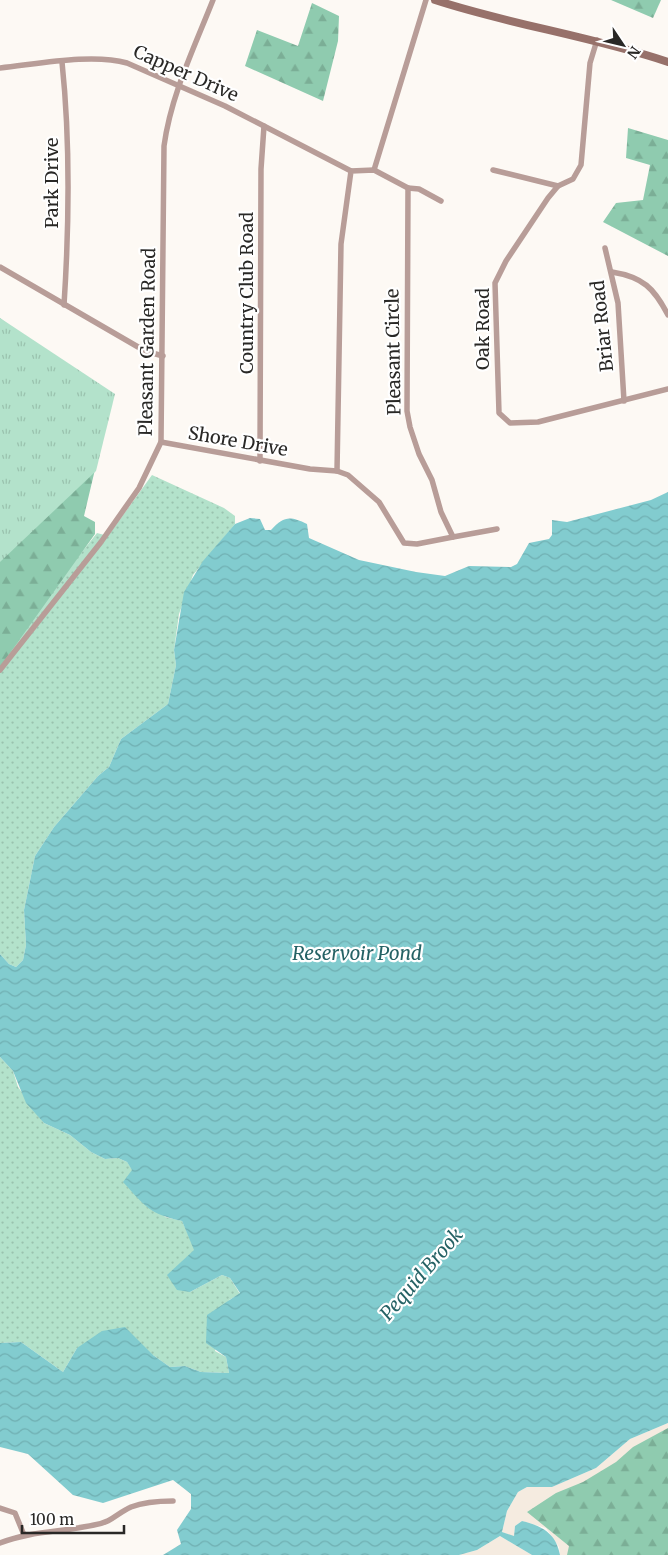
<svg xmlns="http://www.w3.org/2000/svg" width="668" height="1555" font-family="Merriweather,serif">
<defs>
<pattern id="grass-dots" width="8" height="8" patternUnits="userSpaceOnUse" patternTransform="scale(1.25)"><rect width="8" height="8" fill="#b3e2cb"/><path d="M2 2h.1M6 6h.1" fill="none" stroke="#9ac2ae" stroke-width="1.8" stroke-linecap="round"/></pattern>
<pattern id="forest-firs" width="22" height="20" patternUnits="userSpaceOnUse" patternTransform="scale(1.25)"><rect width="22" height="20" fill="#8fcbaf"/><path d="M5 1l3.5 6h-7zM16 11l3.5 6h-7z" fill="#7bae96"/></pattern>
<pattern id="park-tufts" width="24" height="20" patternUnits="userSpaceOnUse" patternTransform="scale(1.25)"><rect width="24" height="20" fill="#b3e2cb"/><path d="M3 7l-1-3M5 7V3M7 7l1-3M15 17l-1-3M17 17v-4M19 17l1-3" fill="none" stroke="#9ac2ae"/></pattern>
<pattern id="water-waves" width="16" height="10" patternUnits="userSpaceOnUse" patternTransform="scale(1.25)"><rect width="16" height="10" fill="#82cccf"/><path d="M0 5q4-4 8 0t8 0" fill="none" stroke="#70afb2"/></pattern>
</defs>
<rect width="100%" height="100%" fill="#fdf9f4"/>
<g fill="#f5ebe0">
<path d="M668,1423V1555H560L559,1547L546,1528L522,1521L515,1526L514,1537L502,1532L507,1511L518,1492L527,1487H552L596,1468L630,1439Z"/>
<path d="M500,1536L532,1555H459L477,1550Z"/>
</g>
<g fill="url(#grass-dots)">
<path d="M152,475L224,508L235,516V524L193,575L179,614L174,650L176,665L168,704L121,739L109,767L98,776L54,827L35,856L24,910L26,945L23,960L16,967L9,964L0,954V655L97,533L108,536Z"/>
<path d="M0,1057L13,1071L18,1087L44,1123L70,1135L91,1152L105,1159L118,1158L127,1162L165,1217L182,1221L195,1250L183,1261L190,1292L222,1275L230,1278L240,1294L229,1300L215,1351L226,1357L229,1373L201,1372L185,1366L170,1367L153,1355L77,1348L63,1372L21,1342L0,1343Z"/>
</g>
<g fill="url(#forest-firs)">
<path d="M611,0H661L653,18Z"/>
<path d="M312,3L339,16L338,41L323,101L245,66L257,30L298,46Z"/>
<path d="M628,128L668,140V256L603,222L616,203L643,200L650,165L626,158Z"/>
<path d="M0,318L110,406L84,516L95,522V534L0,667Z"/>
<path d="M668,1428V1555H567L569,1546L527,1512L556,1493L583,1482L616,1462L633,1447Z"/>
</g>
<path fill="url(#park-tufts)" d="M0,318L115,394L96,471L0,562Z"/>
<path fill="url(#water-waves)" d="M668,492V1423L630,1439L596,1468L552,1487H527L518,1492L507,1511L502,1532L514,1536L515,1526L522,1521C542,1526 556,1533 560,1555H532L500,1536L477,1550L459,1555H163L181,1544L177,1530L191,1509V1494L173,1480L103,1503L73,1495L28,1454L0,1447V1343L21,1342L63,1372L77,1348L102,1331L125,1327L153,1355L170,1367L185,1366L201,1372L229,1373L226,1357L206,1343L207,1315L240,1293L230,1278L222,1275L190,1292L177,1290L167,1275L194,1250L182,1221C149,1214 145,1206 123,1182L132,1170L127,1162L118,1158L105,1159L91,1152L70,1135L44,1123L26,1103L13,1071L0,1057V954L9,964L16,967L23,960L26,945L24,910L35,856L54,827L98,776L109,767L121,739L168,704L176,665L174,650L184,592L203,561L235,524L250,518L260,519L265,530H271C284,516 290,516 307,524L309,538L359,560L416,572L445,576L469,566L511,567L517,564L529,543L549,539L552,535V520L567,522L651,500Z"/>
<g fill="none" stroke-linecap="round" stroke-linejoin="round">
<g stroke="#b89d98" stroke-width="5.5">
<path d="M597,40L590,63L581,165L573,179L558,186L548,198L506,261L495,283L499,413L510,423L538,422L668,389"/>
<path d="M62,62C70,138 69,228 64,305"/>
<path d="M0,68C38,64 92,53 127,63L225,106L351,171"/>
<path d="M374,170L426,0"/>
<path d="M493,170L558,186"/>
<path d="M408,188L419,189L441,201"/>
<path d="M605,248L618,303L624,401"/>
<path d="M0,267L145,351L163,356"/>
<path d="M612,272C643,277 654,288 668,315"/>
<path d="M161,442L310,469L337,471L348,475L379,502L404,543L417,544L453,537"/>
<path d="M260,461L261,169L264,126"/>
<path d="M337,471L341,244L351,171L374,170L408,188L407,411L410,427L419,454L432,480L441,512L453,537L497,529"/>
<path d="M0,670L101,542L139,488L161,442L164,146C171,95 194,48 213,0"/>
<path d="M0,1508L15,1513L24,1535"/>
<path d="M0,1543C30,1531 62,1532 94,1525C113,1522 117,1513 131,1507C144,1502 159,1501 173,1501"/>
</g>
<path stroke="#97716a" stroke-width="8" d="M435,0C511,25 591,36 668,62"/>
</g>
<g text-anchor="middle" dominant-baseline="central" stroke-width="4.5" stroke-linejoin="round" paint-order="stroke">
<g font-size="18" fill="#292826" stroke="#fff">
<text transform="translate(186 73) rotate(24)">Capper Drive</text>
<text transform="translate(51 183) rotate(-90)">Park Drive</text>
<text transform="translate(246 293) rotate(-90)">Country Club Road</text>
<text transform="translate(602 326) rotate(-96)">Briar Road</text>
<text transform="translate(482 329) rotate(-90)">Oak Road</text>
<text transform="translate(147 342) rotate(-89)">Pleasant Garden Road</text>
<text transform="translate(393 352) rotate(-91)">Pleasant Circle</text>
<text transform="translate(238 441) rotate(10)">Shore Drive</text>
</g>
<g font-size="19" font-style="italic" fill="#256265" stroke="#fff">
<text x="357" y="953">Reservoir Pond</text>
<text transform="translate(421 1274) rotate(-49)">Pequid Brook</text>
</g>
</g>
<g transform="translate(623 45) rotate(125)" stroke="#ffffff" stroke-width="4" paint-order="stroke">
<path d="M0-4L9 19L0 12L-9 19Z" fill="#292826"/>
<text y="-8" font-size="14" font-weight="bold" text-anchor="middle" fill="#292826">N</text>
</g>
<path d="M22 1525v8h102v-8" fill="none" stroke="#292826" stroke-width="2.5"/>
<text x="30" y="1525" font-size="15" fill="#292826" stroke="#ffffff" stroke-width="4" paint-order="stroke">100 m</text>
</svg>
